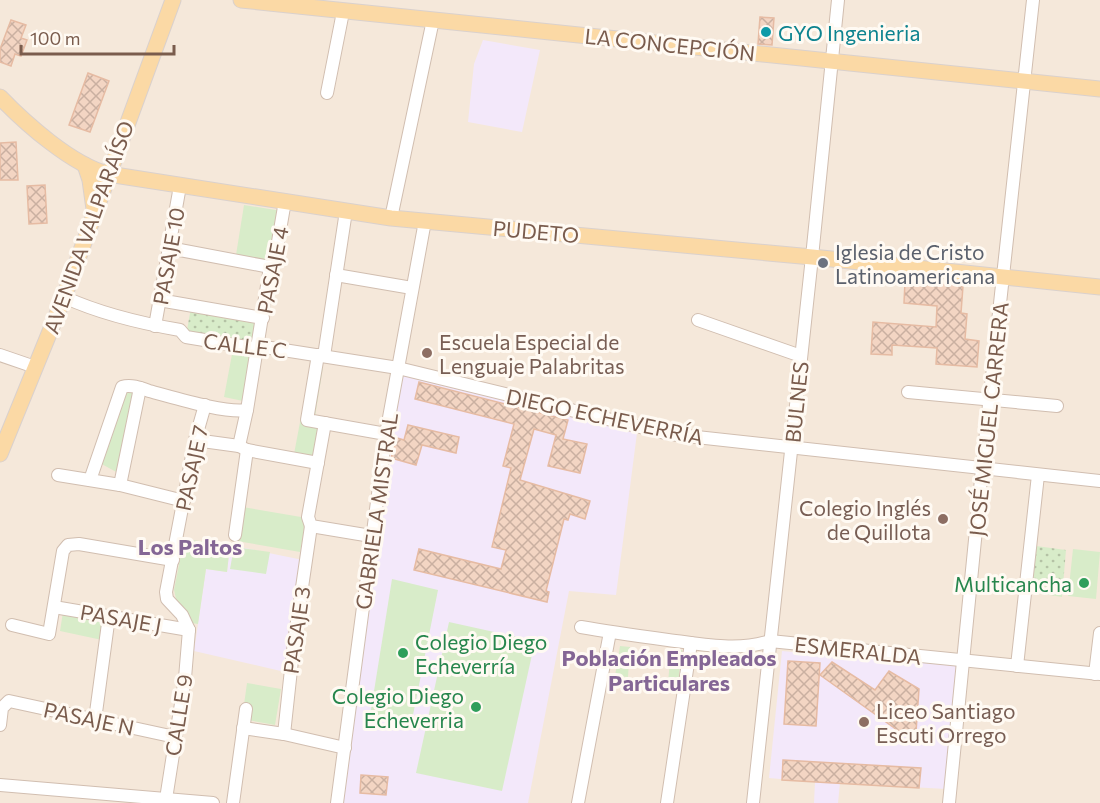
<svg xmlns="http://www.w3.org/2000/svg" width="1100" height="803" font-family="Commissioner,sans-serif">
<defs>
<pattern id="park-dots" width="8" height="8" patternUnits="userSpaceOnUse" patternTransform="scale(1.5)"><rect width="8" height="8" fill="#d8ecc9"/><path d="M2 2h.1M6 6h.1" fill="none" stroke="#b4c2a5" stroke-width="1.8" stroke-linecap="round"/></pattern>
<pattern id="building-cross-hatch" width="8" height="8" patternUnits="userSpaceOnUse" patternTransform="scale(1.5)"><rect width="8" height="8" fill="#f3d5c3"/><path d="M0 0l8 8M0 8l8-8" fill="none" stroke="#cab0a1"/></pattern>
</defs>
<rect width="100%" height="100%" fill="#fdf6ec"/>
<rect fill="#f5e8da" x="0" y="0" width="1100" height="803"/>
<g fill="#f3e8fa">
<path d="M483,40L540,50L522,132L468,122L474,64Z"/>
<path d="M400,374L637,433L616,595L569,591L528,803H343Z"/>
<path d="M230,545L303,560L285,672L194,651L206,569L227,572Z"/>
<path d="M782,651L960,666L946,789L840,783L838,803H814L815,782L769,778Z"/>
</g>
<g fill="#d8ecc9">
<path d="M244,205L282,211L273,264L236,255Z"/>
<path d="M233,349L252,352L243,401L224,397Z"/>
<path d="M311,364L323,367L314,423L320,425L316,457L294,454Z"/>
<path d="M122,389L137,390L120,474L98,462Z"/>
<path d="M243,507L301,517L305,525L300,552L237,541Z"/>
<path d="M184,539L230,545L227,572L206,569L198,624L191,623L176,599L174,590Z"/>
<path d="M234,547L270,552L266,574L230,569Z"/>
<path d="M1073,549L1100,552L1096,599L1068,596Z"/>
<path d="M392,579L438,590L411,725L370,716Z"/>
<path d="M63,612L105,619L102,640L60,631Z"/>
<path d="M449,622L535,641L502,791L416,773Z"/>
<path d="M620,646L630,647L628,677L615,676Z"/>
<path d="M671,649L682,650L678,683H668Z"/>
<path d="M247,683L281,689L275,725L242,719Z"/>
</g>
<g fill="url(#park-dots)">
<path d="M191,308L259,319L253,346L186,335Z"/>
<path d="M1036,546L1066,550L1062,597L1031,592Z"/>
</g>
<g fill="url(#building-cross-hatch)" stroke="#e6bba3" stroke-width="1.5">
<path d="M760,17L774,18L772,45L758,44Z"/>
<path d="M11,20L26,25L21,38L27,40L21,56L15,54L11,66L0,62V49Z"/>
<path d="M88,73L109,81L90,132L69,125Z"/>
<path d="M16,142L18,180H0V143Z"/>
<path d="M45,185L47,223L29,224L27,186Z"/>
<path d="M905,282L963,286L961,313L967,314L965,339L979,341L977,367L936,364L937,348L892,345V355L871,354L873,322L936,327L937,306L904,303Z"/>
<path d="M419,382L568,420L563,439L587,444L580,473L548,466L556,435L534,429L520,480L590,501L585,519L570,514L568,520L564,519L546,591L549,592L547,602L414,570L419,549L501,569L506,550L492,547L511,468L503,466L514,424L415,399Z"/>
<path d="M408,425L459,437L456,453L422,445L416,465L391,458L397,438L404,440Z"/>
<path d="M788,661L820,663L816,726L784,724Z"/>
<path d="M832,662L875,690L889,671L919,689L916,732H900L820,675Z"/>
<path d="M783,760L921,768L919,788L782,780Z"/>
<path d="M361,775L388,777L386,795L360,793Z"/>
</g>
<g fill="none" stroke-linecap="round" stroke-linejoin="round">
<g stroke="#d1beb0" stroke-width="14">
<g id="minor">
<path d="M327,93L343,12"/>
<path d="M391,218L433,20"/>
<path d="M169,248L270,267"/>
<path d="M336,275L412,288"/>
<path d="M64,297C101,314 139,323 180,330L186,337L253,348L258,346L398,368L669,434L1100,481"/>
<path d="M159,300L263,318"/>
<path d="M698,320L801,356"/>
<path d="M155,326L180,186"/>
<path d="M0,355L35,367"/>
<path d="M318,355L307,420L386,434"/>
<path d="M324,356L346,211"/>
<path d="M908,392L1057,406"/>
<path d="M325,423L308,517L311,526L371,536"/>
<path d="M195,440L239,446L247,450L318,463"/>
<path d="M239,446L247,410L270,267L274,265L285,201"/>
<path d="M58,475L120,485L184,501"/>
<path d="M90,480L122,387C131,384 141,388 149,391C172,397 226,414 247,410"/>
<path d="M120,485L140,388"/>
<path d="M235,535L247,450"/>
<path d="M54,607L189,630"/>
<path d="M12,625L49,634L63,551L68,545L79,544L173,560"/>
<path d="M581,627C610,632 639,636 668,640C702,644 737,652 770,641L1100,674"/>
<path d="M189,630L182,615L167,599L166,592L195,440L205,405"/>
<path d="M1017,666L1038,475"/>
<path d="M1095,674L1100,633"/>
<path d="M95,720L109,616"/>
<path d="M0,725L2,708L9,701L175,737"/>
<path d="M243,728L284,734L345,748"/>
<path d="M284,734L294,642L311,526"/>
<path d="M0,785L213,803"/>
<path d="M166,799L185,678L189,630"/>
<path d="M233,803L246,709"/>
<path d="M337,803L386,434L425,221"/>
<path d="M578,803L610,632"/>
<path d="M667,803L691,643"/>
<path d="M753,803L812,257L838,0"/>
<path d="M949,803L982,469L1033,0"/>
</g>
</g>
<g stroke="#dad1cd" stroke-width="17">
<g id="major">
<path d="M241,0L1100,89"/>
<path d="M0,97C25,123 72,165 108,174L391,218L812,257L1100,287"/>
<path d="M85,165L90,180L94,209"/>
<path d="M0,454L64,297L173,0"/>
</g>
</g>
<use href="#minor" stroke="#fff" stroke-width="12"/>
<use href="#major" stroke="#fbd9a5" stroke-width="15"/>
</g>
<circle fill="#0f9aa8" stroke="#fffaf3" stroke-width="2" cx="766" cy="32" r="6"/>
<circle fill="#6b7280" stroke="#fffaf3" stroke-width="2" cx="823" cy="263" r="6"/>
<g fill="#8d6e63" stroke="#fffaf3" stroke-width="2">
<circle cx="427" cy="353" r="6"/>
<circle cx="943" cy="519" r="6"/>
<circle cx="864" cy="722" r="6"/>
</g>
<g fill="#2e9e5b" stroke="#fffaf3" stroke-width="2">
<circle cx="1084" cy="583" r="6"/>
<circle cx="403" cy="653" r="6"/>
<circle cx="476" cy="707" r="6"/>
</g>
<g text-anchor="middle" dominant-baseline="central" stroke-width="6" stroke-linejoin="round" paint-order="stroke">
<g font-size="21" fill="#0d838f" stroke="#fffaf3" text-anchor="start">
<text x="778" y="32">GYO Ingenieria</text>
</g>
<g font-size="21" fill="#7a5c4d" stroke="#fffaf3">
<text transform="translate(670 44) rotate(6)">LA CONCEPCIÓN</text>
<text transform="translate(88 227) rotate(-70)">AVENIDA VALPARAÍSO</text>
<text transform="translate(536 231) rotate(5)">PUDETO</text>
<text transform="translate(168 256) rotate(-80)">PASAJE 10</text>
<text transform="translate(272 270) rotate(-79)">PASAJE 4</text>
<text transform="translate(245 345) rotate(7)">CALLE C</text>
<text transform="translate(796 402) rotate(-84)">BULNES</text>
<text transform="translate(605 416) rotate(12)">DIEGO ECHEVERRÍA</text>
<text transform="translate(988 419) rotate(-84)">JOSÉ MIGUEL CARRERA</text>
<text transform="translate(191 468) rotate(-78)">PASAJE 7</text>
<text transform="translate(376 511) rotate(-82)">GABRIELA MISTRAL</text>
<text transform="translate(121 618) rotate(10)">PASAJE J</text>
<text transform="translate(296 630) rotate(-82)">PASAJE 3</text>
<text transform="translate(858 650) rotate(6)">ESMERALDA</text>
<text transform="translate(178 715) rotate(-81)">CALLE 9</text>
<text transform="translate(89 718) rotate(12)">PASAJE N</text>
</g>
<g font-size="21" fill="#5b616d" stroke="#fffaf3" text-anchor="start">
<text x="835" y="251">Iglesia de Cristo<tspan x="835" dy="24">Latinoamericana</tspan></text>
</g>
<g font-size="21" fill="#785e54" stroke="#fffaf3" text-anchor="start">
<text x="439" y="341">Escuela Especial de<tspan x="439" dy="24">Lenguaje Palabritas</tspan></text>
<text x="931" y="507" text-anchor="end">Colegio Inglés<tspan x="931" dy="24">de Quillota</tspan></text>
<text x="876" y="710">Liceo Santiago<tspan x="876" dy="24">Escuti Orrego</tspan></text>
</g>
<g font-size="21" fill="#27864d" stroke="#fffaf3" text-anchor="end">
<text x="1072" y="583">Multicancha</text>
<text x="415" y="641" text-anchor="start">Colegio Diego<tspan x="415" dy="24">Echeverría</tspan></text>
<text x="464" y="695">Colegio Diego<tspan x="464" dy="24">Echeverria</tspan></text>
</g>
<g font-size="22" font-weight="bold" fill="#846695" stroke="#fffaf3">
<text x="190" y="546">Los Paltos</text>
<text x="669" y="657">Población Empleados<tspan x="669" dy="25">Particulares</tspan></text>
</g>
</g>
<path d="M21 45v9h153v-9" fill="none" stroke="#7a5c4d" stroke-width="3"/>
<text x="30" y="45" font-size="18" fill="#7a5c4d" stroke="#fffaf3" stroke-width="4.5" paint-order="stroke">100 m</text>
</svg>
